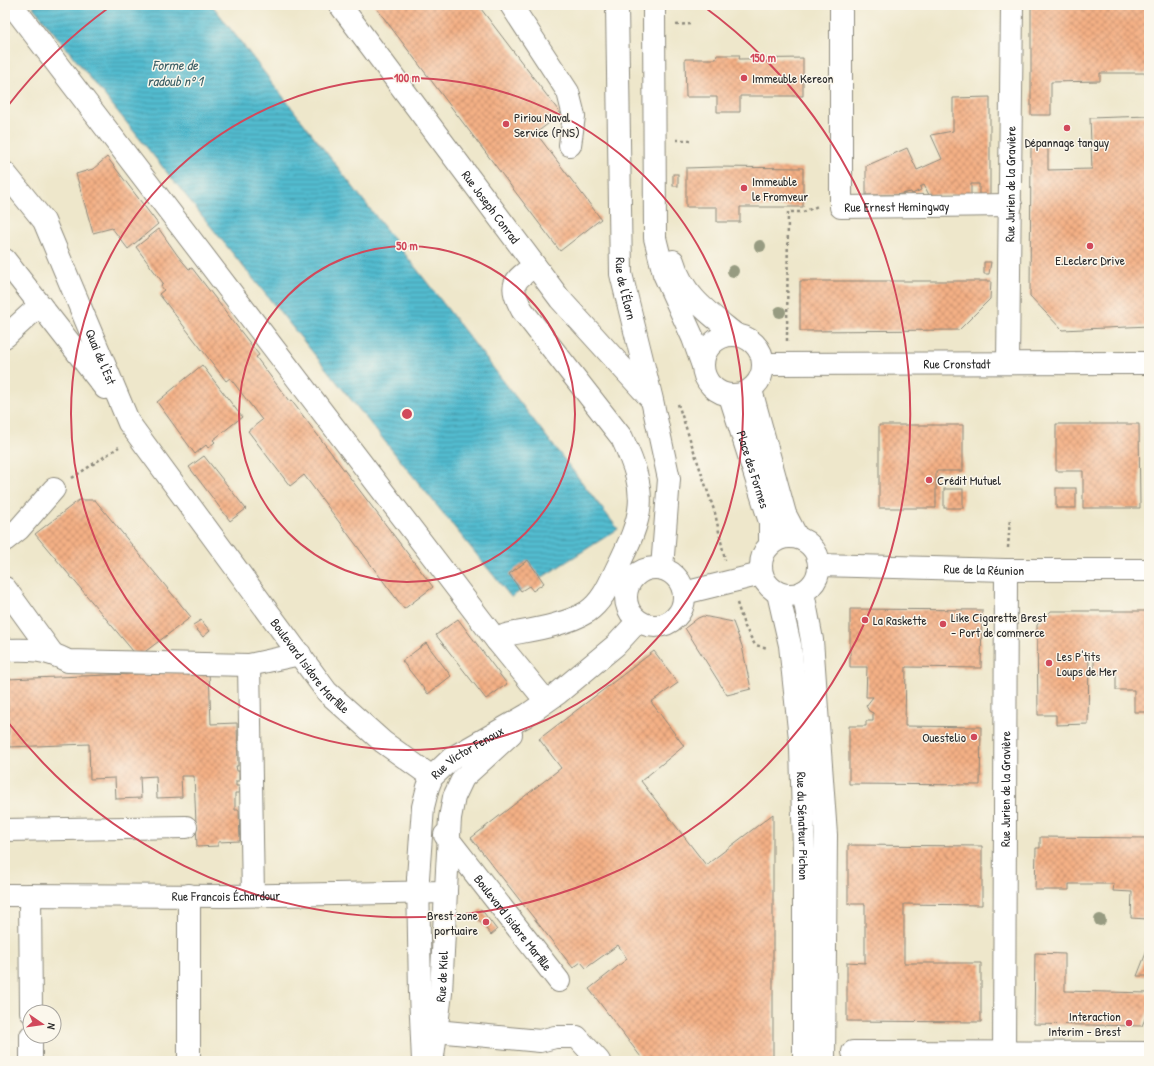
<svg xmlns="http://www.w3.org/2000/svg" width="1154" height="1066" font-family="'Patrick Hand',sans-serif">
<defs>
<pattern id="water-rules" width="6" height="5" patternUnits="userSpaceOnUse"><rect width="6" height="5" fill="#52bbcf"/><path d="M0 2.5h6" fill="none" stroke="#4498a8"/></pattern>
<pattern id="building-cross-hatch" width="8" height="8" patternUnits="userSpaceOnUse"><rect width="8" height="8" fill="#f4b085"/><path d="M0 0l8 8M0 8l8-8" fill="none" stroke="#c68f6d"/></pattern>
</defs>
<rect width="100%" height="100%" fill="#fbf7ec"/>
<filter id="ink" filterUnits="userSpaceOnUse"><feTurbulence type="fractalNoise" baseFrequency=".025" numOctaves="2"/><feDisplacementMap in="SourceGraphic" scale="8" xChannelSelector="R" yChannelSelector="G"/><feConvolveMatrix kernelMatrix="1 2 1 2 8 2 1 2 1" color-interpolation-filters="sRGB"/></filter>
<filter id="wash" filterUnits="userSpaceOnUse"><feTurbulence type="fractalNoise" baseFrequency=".012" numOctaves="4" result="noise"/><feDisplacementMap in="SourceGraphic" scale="16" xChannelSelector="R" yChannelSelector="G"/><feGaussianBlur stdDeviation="0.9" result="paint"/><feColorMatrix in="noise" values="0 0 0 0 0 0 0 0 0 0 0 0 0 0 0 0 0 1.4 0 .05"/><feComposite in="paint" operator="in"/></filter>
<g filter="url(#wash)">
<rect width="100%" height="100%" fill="#eee7cb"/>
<path fill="url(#water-rules)" stroke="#3e737d" d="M35,5H212L618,529L511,597L33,7Z"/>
<g id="blocks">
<g fill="url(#building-cross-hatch)">
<path d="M374,5H478L561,114L536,133L601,219L560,251Z"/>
<path d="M1031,5H1149V73H1100V81L1051,82V115H1031Z"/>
<path d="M717,55H740L739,59L803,58V96H740V112H717V97H686L685,59H716Z"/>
<path d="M990,97V196H979V184H971V195H929L924,185L920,187L921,190L912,194L911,192L896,195H866V166L907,148L917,170L942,159L931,135L953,131V98Z"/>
<path d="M1149,116V326L1062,330L1030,296L1031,146H1048V170L1092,169L1090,118Z"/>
<path d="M107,157L158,224L128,249L112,228L93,233L76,174L93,169Z"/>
<path d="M717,167L803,168V207H740V222H717V207H686V168Z"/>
<rect x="673" y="174" width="5" height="12"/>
<path d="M159,229L178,256L189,269L192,268L259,355L256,357L289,401L291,400L433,587L404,609L304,475L290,486L248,431L262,420L230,378L226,381L159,294L164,290L161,286L163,283L136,247Z"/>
<path d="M984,262H991L989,274H984Z"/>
<path d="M800,281H991L990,299L959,330L800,331Z"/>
<path d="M202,365L242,417L213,440L215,442L208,448L206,445L195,454L157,402Z"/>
<path d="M1056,424H1139L1140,508H1083V471H1056Z"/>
<path d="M879,425H963V471H936V508H879Z"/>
<path d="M204,456L246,509L230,521L189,467Z"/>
<rect x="1056" y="488" width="20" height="20"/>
<rect x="944" y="489" width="19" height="19"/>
<path d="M79,500H95L191,617L138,657L35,534Z"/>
<path d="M528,560L544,583L533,591L529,586L521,591L509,574Z"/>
<path d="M850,609L982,610L981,668L906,667L905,726L981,727L980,785L849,784V726H866V721H873V713L869,711L866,706L873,697H866L867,667H850Z"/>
<path d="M1051,611H1149V712H1134V690H1116V674H1094V657H1089L1088,724L1056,725V715H1038L1037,625Z"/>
<path d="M703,616L733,622L742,646L751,689L727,695L685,628L698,618Z"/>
<path d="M458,619L507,684L486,699L436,635Z"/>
<path d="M201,620L210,631L203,637L193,625Z"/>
<path d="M426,643L451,676L428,694L402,661Z"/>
<path d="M654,651L678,683L651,702L684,746L641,781L706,865L773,814V1061H644L589,989L627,959L618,945L586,968L581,962L573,968L471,838L561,768L539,739Z"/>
<path d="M209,671L211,724L237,723L238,766H236L237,771H239V781H236V786H239V793H235V810H239L240,841L218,842V846L197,847L194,776H181L182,797L157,798L156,776L140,777L141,798L116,799L115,778L90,779L89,744L9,747L7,679Z"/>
<path d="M1040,837L1149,838V976H1137L1146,953L1147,919L1131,918L1132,892L1113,891L1114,884H1069V890H1035L1036,848H1040Z"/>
<path d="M848,845L982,846V905L904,904V963H981V1022L847,1021V962L865,963V904H848Z"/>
<path d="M481,909L497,930L491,935L474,914Z"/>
<path d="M1035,953L1065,954V991L1149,993V1009L1142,1026L1034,1024Z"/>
</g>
</g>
</g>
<g filter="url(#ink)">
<use href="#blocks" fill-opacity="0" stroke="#8c897b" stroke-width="1"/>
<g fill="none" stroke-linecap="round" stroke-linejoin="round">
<g stroke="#8c897b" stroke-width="24">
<g id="minor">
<path d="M12,5L497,641L506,635C530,630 566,625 587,612C602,602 609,585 616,570C644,514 649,496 622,438L522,310C509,285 512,281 535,266"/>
<path id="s1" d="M340,5L560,299L650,398"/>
<path d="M511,5L568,92L574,116L570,145"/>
<path id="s2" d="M617,5L621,274L652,400L669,479L662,568"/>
<path id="s3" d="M841,5V207L1011,205"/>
<path id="s4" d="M5,173L44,221L129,423L327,692L383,742L432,777"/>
<path d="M5,260L105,388"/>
<path d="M5,337L40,305"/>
<path id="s5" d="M1008,363L1012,5"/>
<path id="s6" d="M764,364L1149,363"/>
<path d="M5,540L19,529L54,489"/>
<path id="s7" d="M819,565L1006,570H1149"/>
<circle cx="655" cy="597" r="29"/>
<path d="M5,588L52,653"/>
<path d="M684,593L761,574"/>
<path d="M497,641L546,701"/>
<path d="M5,650C30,649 45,649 68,661L249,665"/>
<path d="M5,830L186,827"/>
<path id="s8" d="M445,835L559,981"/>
<path id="s9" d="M5,895L227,896L446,892"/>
<path d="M30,895L31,1012"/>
<path d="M189,895V1061"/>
<path d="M253,895L249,665L300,654"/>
<path d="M436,1031L540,1041L555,1037H577L599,1061"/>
<path d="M31,1036V1061"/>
<path d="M853,1052L1149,1053"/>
<path id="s10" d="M433,1056L441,993L447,870L450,818L454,797L463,778L511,734"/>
<path id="s11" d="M423,1061L420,994L418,878L423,807L428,787L432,777L452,758L527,715L557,694L616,645L638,621"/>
<path id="s12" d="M1004,1061L1006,570"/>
</g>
</g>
<g stroke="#8c897b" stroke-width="24">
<g id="major">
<path d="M654,5L655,238L664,274L693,338L703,366"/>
<path d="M673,261C683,296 709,313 736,335"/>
<circle cx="733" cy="365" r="30"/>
<path d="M751,390L785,514L797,537"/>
<path id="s13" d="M730,396L770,522V544"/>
<circle cx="790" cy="566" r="29"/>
<path d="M803,592L812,640L826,835L824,1061"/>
<path id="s14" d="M778,593L790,645L801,748L804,850V1061"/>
</g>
</g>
<g stroke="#8c897b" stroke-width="2.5" stroke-dasharray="3 3" stroke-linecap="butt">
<path d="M676,25L690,24"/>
<path d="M676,140H690"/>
<path d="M787,341L788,212H803L818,206"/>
<path d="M678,404L715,513L725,560"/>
<path d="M72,478L119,447"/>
<path d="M1008,548L1010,518"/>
<path d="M737,603L744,625L755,645L768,648"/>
</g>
<use href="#minor" stroke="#fff" stroke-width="22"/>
<use href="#major" stroke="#fff" stroke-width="22"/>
</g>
<g fill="#979b81">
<circle cx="760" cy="246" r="6"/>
<circle cx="733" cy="271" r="6"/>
<circle cx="780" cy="312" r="6"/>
<circle cx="1100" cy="920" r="6"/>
</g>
</g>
<g fill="none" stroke="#d1495b" stroke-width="2">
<circle cx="407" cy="414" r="168"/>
<circle cx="407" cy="414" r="336"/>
<path d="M7 107A504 504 0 0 1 111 6M703 6A504 504 0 1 1 7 721"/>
</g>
<g fill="#d1495b" stroke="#fbf7ec" stroke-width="1.5">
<circle cx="744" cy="78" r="4"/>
<circle cx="506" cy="124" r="4"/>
<circle cx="1067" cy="128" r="4"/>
<circle cx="744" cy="188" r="4"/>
<circle cx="1090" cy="246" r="4"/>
<circle cx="929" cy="480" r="4"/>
<circle cx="865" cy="620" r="4"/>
<circle cx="943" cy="624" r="4"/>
<circle cx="1049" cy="663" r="4"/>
<circle cx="974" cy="737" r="4"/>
<circle cx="486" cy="922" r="4"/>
<circle cx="1129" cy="1023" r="4"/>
</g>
<g text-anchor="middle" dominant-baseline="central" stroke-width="3" stroke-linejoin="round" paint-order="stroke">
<g font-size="13" fill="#2b2b2b" stroke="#fbf7ec" text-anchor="start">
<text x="752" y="78">Immeuble Kereon</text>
<text x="514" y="117">Piriou Naval<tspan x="514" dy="15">Service (PNS)</tspan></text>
<text x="1067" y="142" text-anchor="middle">Dépannage tanguy</text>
<text x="752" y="181">Immeuble<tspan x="752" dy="15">le Fromveur</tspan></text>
<text x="1090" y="260" text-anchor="middle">E.Leclerc Drive</text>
<text x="937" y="480">Crédit Mutuel</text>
<text x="951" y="617">Like Cigarette Brest<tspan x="951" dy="15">- Port de commerce</tspan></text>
<text x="873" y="620">La Raskette</text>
<text x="1057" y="656">Les P'tits<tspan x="1057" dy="15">Loups de Mer</tspan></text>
<text x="966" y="737" text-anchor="end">Ouestelio</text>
<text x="478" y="915" text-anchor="end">Brest zone<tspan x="478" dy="15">portuaire</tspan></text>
<text x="1121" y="1016" text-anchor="end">Interaction<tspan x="1121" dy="15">Interim - Brest</tspan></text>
</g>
<g font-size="13" fill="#2b2b2b" stroke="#fbf7ec">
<text stroke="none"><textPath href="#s5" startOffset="179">Rue Jurien de la Gravière</textPath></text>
<text stroke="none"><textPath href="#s3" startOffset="258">Rue Ernest Hemingway</textPath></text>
<text stroke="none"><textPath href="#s1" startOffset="252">Rue Joseph Conrad</textPath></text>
<text stroke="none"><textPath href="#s2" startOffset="284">Rue de l'Élorn</textPath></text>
<text stroke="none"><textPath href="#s4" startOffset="209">Quai de l'Est</textPath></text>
<text stroke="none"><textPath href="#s6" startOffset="193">Rue Cronstadt</textPath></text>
<text stroke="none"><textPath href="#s13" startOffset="77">Place des Formes</textPath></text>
<text stroke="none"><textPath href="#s7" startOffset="165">Rue de la Réunion</textPath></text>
<text stroke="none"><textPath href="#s4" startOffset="584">Boulevard Isidore Marfille</textPath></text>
<text stroke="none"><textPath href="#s11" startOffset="329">Rue Victor Fenoux</textPath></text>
<text stroke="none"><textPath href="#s12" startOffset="272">Rue Jurien de la Gravière</textPath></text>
<text stroke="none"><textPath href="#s14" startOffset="235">Rue du Sénateur Pichon</textPath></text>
<text stroke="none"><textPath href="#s9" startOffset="221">Rue Francois Échardour</textPath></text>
<text stroke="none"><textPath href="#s8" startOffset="111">Boulevard Isidore Marfille</textPath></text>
<text stroke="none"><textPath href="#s10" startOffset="80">Rue de Kiel</textPath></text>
</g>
<g font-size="14" font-style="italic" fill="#395d64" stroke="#fbf7ec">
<text x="175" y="64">Forme de<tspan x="175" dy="16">radoub nº 1</tspan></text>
</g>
</g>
<circle cx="407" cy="414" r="6" fill="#d1495b" stroke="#fbf7ec" stroke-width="2"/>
<g font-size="12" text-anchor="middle" font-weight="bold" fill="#d1495b" stroke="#fbf7ec" stroke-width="3" stroke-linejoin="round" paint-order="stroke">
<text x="763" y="62">150 m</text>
<text x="407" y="82">100 m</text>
<text x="407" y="250">50 m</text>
</g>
<rect width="1154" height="1066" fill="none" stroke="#fbf7ec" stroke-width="20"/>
<g transform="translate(42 1024) rotate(103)"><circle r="19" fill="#fbf7ec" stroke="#a8a59f"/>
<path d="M0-3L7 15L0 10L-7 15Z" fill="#d1495b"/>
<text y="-6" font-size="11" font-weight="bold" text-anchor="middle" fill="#2b2b2b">N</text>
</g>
</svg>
